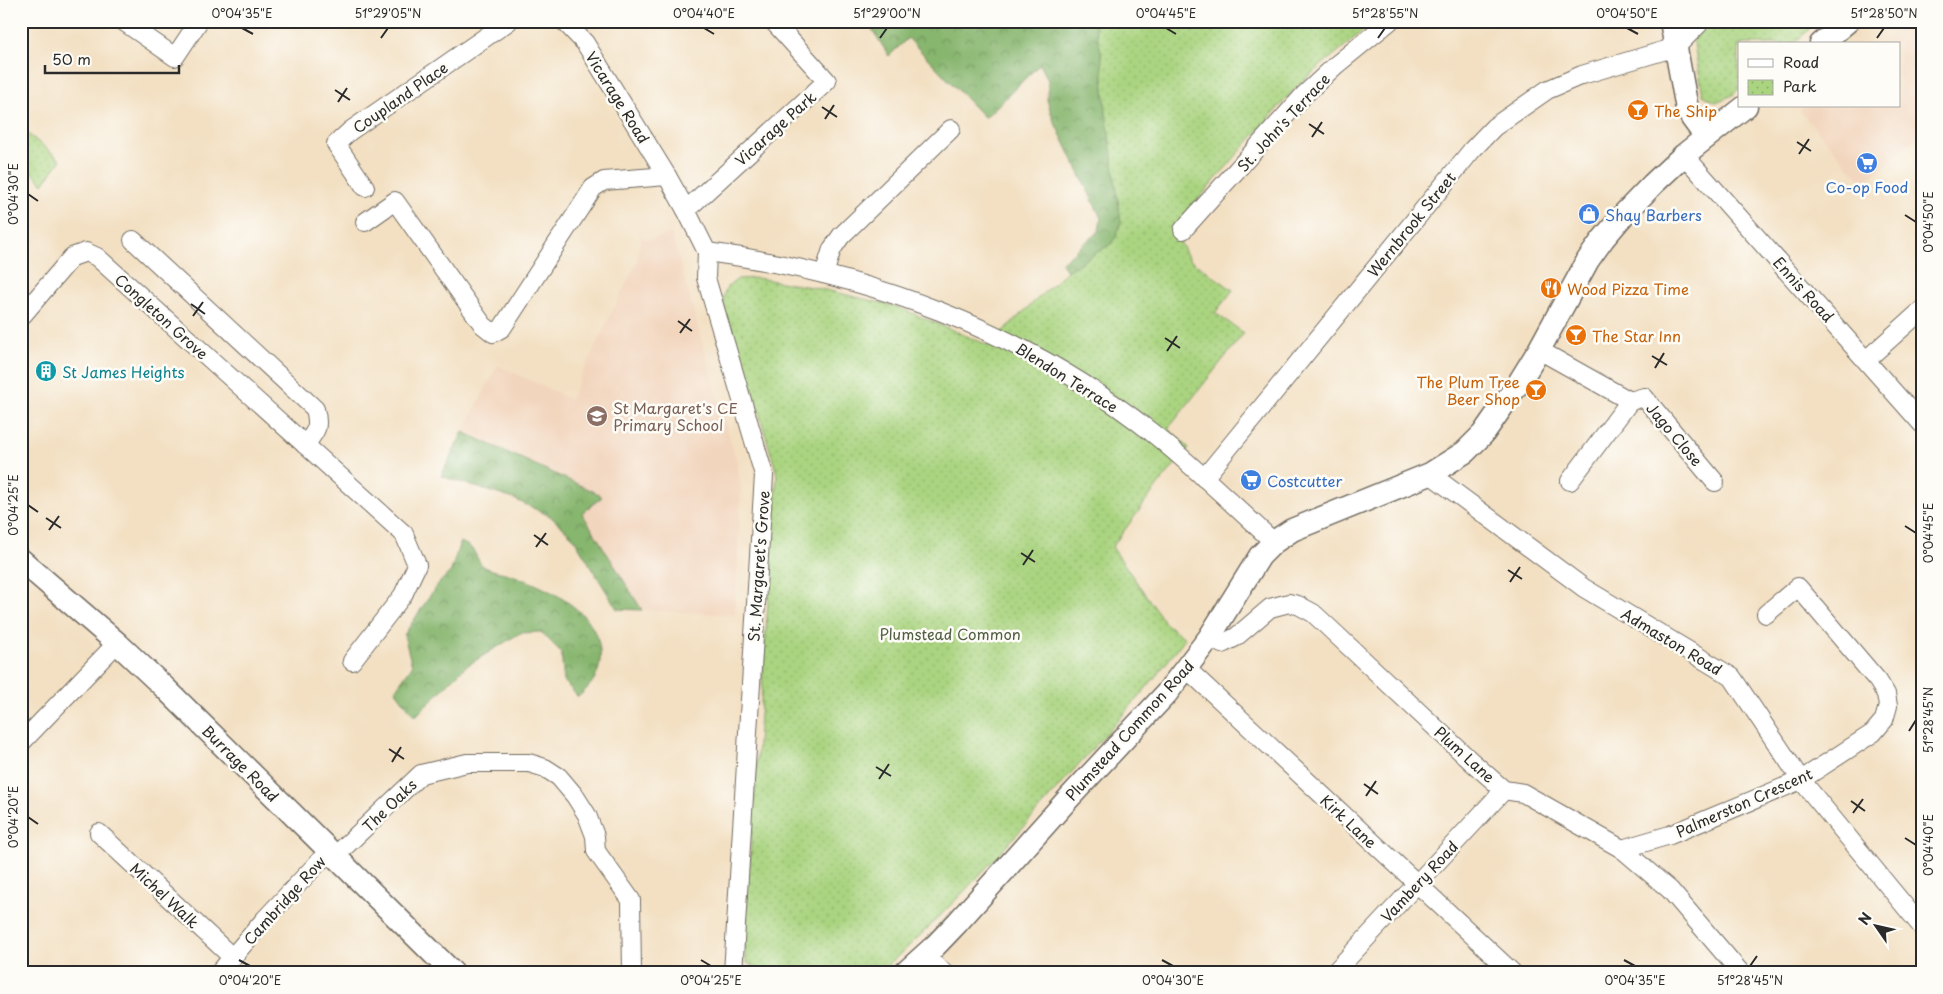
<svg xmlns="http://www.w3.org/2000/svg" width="1943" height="994" font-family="'Playpen Sans',sans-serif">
<defs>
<pattern id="forest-crowns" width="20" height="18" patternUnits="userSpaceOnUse" patternTransform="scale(1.25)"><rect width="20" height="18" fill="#87b66e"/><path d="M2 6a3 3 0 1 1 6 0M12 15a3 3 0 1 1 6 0" fill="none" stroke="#6f945b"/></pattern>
<pattern id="park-dots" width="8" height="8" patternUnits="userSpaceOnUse" patternTransform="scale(1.25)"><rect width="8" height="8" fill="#aad480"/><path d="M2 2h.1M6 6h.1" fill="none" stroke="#92b66f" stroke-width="1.8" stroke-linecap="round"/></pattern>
</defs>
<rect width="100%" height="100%" fill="#fdfcf7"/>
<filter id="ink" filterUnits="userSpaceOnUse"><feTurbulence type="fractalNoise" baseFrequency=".02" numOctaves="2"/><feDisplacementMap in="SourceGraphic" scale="10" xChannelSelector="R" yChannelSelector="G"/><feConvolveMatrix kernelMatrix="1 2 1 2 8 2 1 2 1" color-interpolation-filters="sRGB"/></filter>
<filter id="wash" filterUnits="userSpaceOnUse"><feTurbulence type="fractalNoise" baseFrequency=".0096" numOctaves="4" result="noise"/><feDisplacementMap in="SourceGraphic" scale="20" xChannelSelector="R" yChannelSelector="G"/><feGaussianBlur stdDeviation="1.12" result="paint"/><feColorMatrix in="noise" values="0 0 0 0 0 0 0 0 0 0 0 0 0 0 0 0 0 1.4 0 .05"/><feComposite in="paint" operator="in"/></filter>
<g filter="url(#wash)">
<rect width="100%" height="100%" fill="#f3e0c3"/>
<g fill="#f2d5bd">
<path d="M1906,21H1922V132L1864,184L1800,111L1806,106H1899V44H1881Z"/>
<path d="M671,233L737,463L741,486L735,615L642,610L582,513L602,497L597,493L463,432L498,365L570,399L637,261L641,238L649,240Z"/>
</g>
<g fill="url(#forest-crowns)" stroke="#59704c">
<path d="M867,21H1094L1101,51L1106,112L1121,222L1117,235L1111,244L1067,271L1061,263L1099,231L1101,218L1053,119L1047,100L1048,80L1040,64L985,118L908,38L889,56Z"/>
<path d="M463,432L597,493L602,497L582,513L642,610L617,609L573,537L550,516L514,499L441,476Z"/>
<path d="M460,542C463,543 467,545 470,547C476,552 477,561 483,566C491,571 503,572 512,575C546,587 597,610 600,651C602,672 593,684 578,697L564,681L561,652L541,632L520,633L465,667L415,717L395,690L412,666L404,635L437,585L451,571Z"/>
</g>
<g fill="url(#park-dots)" stroke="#6a8056">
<path d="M1094,21H1375L1299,84L1173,228L1189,259L1233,290L1215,313L1244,333L1168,429L1189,448L1158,485L1112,547L1166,624L1185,638C1151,686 1110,729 1070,774C1010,843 948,913 879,973H765L746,962L744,942L777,474L760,416L726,315L723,298L727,287L738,279L757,278L817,288L895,306L988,345L1067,271L1111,244L1117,235L1121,222L1106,112L1101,51Z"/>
<path d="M1690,21H1819L1793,44H1739V89L1733,95L1716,102L1703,95Z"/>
<path d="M23,130L61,160L43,184L21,162V132Z"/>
</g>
</g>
<g filter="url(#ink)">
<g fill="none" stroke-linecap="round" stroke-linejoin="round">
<g stroke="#716a60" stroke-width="20">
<g id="minor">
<path d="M123,21L175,57L199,21"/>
<path d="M564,21L585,43L667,176L686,210L707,252L706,278L764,475L733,973"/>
<path d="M1684,155L1922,424"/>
<path d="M365,187L336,144L350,131L509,21"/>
<path d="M686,210L827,81L773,21"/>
<path d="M365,222L395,201L483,325L493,333L502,328L593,188L604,181L667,176"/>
<path d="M1183,230L1304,95L1336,65L1390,21"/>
<path d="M133,240L315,409C320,428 316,431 305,445"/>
<path d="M707,252C867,273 1022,330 1150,431C1193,465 1233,505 1274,542"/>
<path d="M824,274L832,249L841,236L951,129"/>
<path d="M21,317L72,257L86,252L97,257L404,534L417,565L403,595L352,661"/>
<path d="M1539,350L1630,401L1644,397L1715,482"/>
<path d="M1866,360L1922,310"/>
<path d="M1430,474L1584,588L1732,677L1801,780L1922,927"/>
<path d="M1204,478L1472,150L1494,127L1547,90L1582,75L1676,47L1698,25L1699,21"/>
<path d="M1570,481L1630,401"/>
<path d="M1209,638L1222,644L1236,637L1270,608L1289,603L1298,605L1313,613L1325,624L1472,762L1504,790L1523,793L1622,849L1670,890L1741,973"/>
<path d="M1187,669L1513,973"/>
<path d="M21,743L117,643"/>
<path d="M99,833L232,957"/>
<path d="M1622,849L1670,835L1801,780L1873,733L1884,720L1888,706L1886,694L1878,681L1798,587L1766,614"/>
<path d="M335,856L421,774L467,763H529L545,768L559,777L575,796L587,815L595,836L596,851L631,900L632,973"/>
<path d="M924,957L945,973"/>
<path d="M219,973L265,919L329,851"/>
<path d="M1334,973L1504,790"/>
</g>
</g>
<g stroke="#716a60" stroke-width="25">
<g id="tertiary">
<path d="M1671,21L1687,109L1692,118L1706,137"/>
<path d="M1821,44L1848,21"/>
<path d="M21,560L117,643L165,688L453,973"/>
<path d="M905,973L936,945L957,923L1068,799L1166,694L1209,638L1260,556L1274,542L1292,530L1430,474L1465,452L1483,434L1520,381L1539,350L1588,260L1603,239L1625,213L1653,184L1684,155L1746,106"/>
</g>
</g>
<use href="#minor" stroke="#fff" stroke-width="18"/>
<use href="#tertiary" stroke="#fff" stroke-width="22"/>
</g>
</g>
<path fill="none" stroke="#2b2b2b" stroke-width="2" d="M242,28L253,34M704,28L714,34M1166,28L1176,34M1627,28L1638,34M381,38L388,28M880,38L887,28M1378,38L1385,28M1877,38L1884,28M335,90L350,100M338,102L347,88M822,107L837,117M825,119L834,105M1309,124L1324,134M1312,137L1322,122M1797,142L1811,151M1799,154L1809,139M28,194L38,201M1905,215L1916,222M191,304L205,314M193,316L203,302M678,321L692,331M680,333L690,319M1165,338L1180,348M1167,351L1177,336M1652,356L1667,365M1655,368L1664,353M28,505L38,512M46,518L61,528M1905,526L1916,533M49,530L59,516M534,535L548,545M536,547L546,533M1021,553L1035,562M1023,565L1033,550M1508,570L1522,579M1510,582L1520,567M1909,731L1916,720M389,749L404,759M392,762L401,747M876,767L891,776M879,779L889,764M1364,784L1378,794M1366,796L1376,781M1851,801L1865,811M1853,813L1863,799M28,817L38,824M1905,838L1916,845M239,960L250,966M701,960L711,966M1162,960L1173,966M1624,960L1635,966M1750,966L1757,956"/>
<defs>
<g id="bar-disc" transform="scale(1.125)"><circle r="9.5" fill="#e8710a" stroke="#fdfcf7"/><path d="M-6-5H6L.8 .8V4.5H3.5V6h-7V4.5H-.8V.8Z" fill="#fff"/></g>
<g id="supermarket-disc" transform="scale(1.125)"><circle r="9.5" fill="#3f7fe0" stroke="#fdfcf7"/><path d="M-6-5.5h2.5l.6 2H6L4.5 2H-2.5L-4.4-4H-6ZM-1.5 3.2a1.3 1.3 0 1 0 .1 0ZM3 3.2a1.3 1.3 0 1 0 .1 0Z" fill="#fff"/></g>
<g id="shop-disc" transform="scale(1.125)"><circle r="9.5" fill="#3f7fe0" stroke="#fdfcf7"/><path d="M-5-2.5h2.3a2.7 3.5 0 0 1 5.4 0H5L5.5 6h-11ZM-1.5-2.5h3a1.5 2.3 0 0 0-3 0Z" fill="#fff"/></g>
<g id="restaurant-disc" transform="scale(1.125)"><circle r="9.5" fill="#e8710a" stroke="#fdfcf7"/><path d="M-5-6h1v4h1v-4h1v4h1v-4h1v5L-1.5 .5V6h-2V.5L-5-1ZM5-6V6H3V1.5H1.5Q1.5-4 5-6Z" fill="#fff"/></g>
<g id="building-disc" transform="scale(1.125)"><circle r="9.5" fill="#0f9aa8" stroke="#fdfcf7"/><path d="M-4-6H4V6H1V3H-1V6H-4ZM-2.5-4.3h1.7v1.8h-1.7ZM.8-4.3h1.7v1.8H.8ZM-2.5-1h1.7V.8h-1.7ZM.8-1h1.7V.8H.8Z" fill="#fff"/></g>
<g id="school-disc" transform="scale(1.125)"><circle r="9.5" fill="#8d6e63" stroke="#fdfcf7"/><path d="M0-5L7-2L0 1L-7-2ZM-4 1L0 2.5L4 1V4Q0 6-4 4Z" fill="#fff"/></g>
</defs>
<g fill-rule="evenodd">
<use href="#bar-disc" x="1638" y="110"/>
<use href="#supermarket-disc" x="1867" y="163"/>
<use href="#shop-disc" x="1589" y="214"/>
<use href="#restaurant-disc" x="1551" y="288"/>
<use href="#bar-disc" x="1576" y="335"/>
<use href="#building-disc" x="46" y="371"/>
<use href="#bar-disc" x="1536" y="390"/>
<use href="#school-disc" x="597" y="416"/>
<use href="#supermarket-disc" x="1251" y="480"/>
</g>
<g text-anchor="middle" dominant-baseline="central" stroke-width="5" stroke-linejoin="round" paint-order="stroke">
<g font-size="15" fill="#2b2b2b" stroke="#fdfcf7">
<text transform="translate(400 97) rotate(-35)">Coupland Place</text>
<text transform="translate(618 97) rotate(58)">Vicarage Road</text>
<text transform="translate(1283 122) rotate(-47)">St. John's Terrace</text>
<text transform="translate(775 128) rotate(-42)">Vicarage Park</text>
<text transform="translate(1411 224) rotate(-51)">Wernbrook Street</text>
<text transform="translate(1804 289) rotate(48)">Ennis Road</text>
<text transform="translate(162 316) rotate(42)">Congleton Grove</text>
<text transform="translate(1067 377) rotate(32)">Blendon Terrace</text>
<text transform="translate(1675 434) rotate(50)">Jago Close</text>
<text transform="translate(758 566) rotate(-86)">St. Margaret's Grove</text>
<text transform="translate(1672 641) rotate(31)">Admaston Road</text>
<text transform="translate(1129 730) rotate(-48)">Plumstead Common Road</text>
<text transform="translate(1465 754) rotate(42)">Plum Lane</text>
<text transform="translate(241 763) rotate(45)">Burrage Road</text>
<text transform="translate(1744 802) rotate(-24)">Palmerston Crescent</text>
<text transform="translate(389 805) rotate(-44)">The Oaks</text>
<text transform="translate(1349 821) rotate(43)">Kirk Lane</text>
<text transform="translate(1419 881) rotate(-47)">Vambery Road</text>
<text transform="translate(165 895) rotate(43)">Michel Walk</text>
<text transform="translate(284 900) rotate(-48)">Cambridge Row</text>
</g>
<g font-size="15" fill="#c56008" stroke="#fdfcf7" text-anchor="start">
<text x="1654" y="110">The Ship</text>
<text x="1567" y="288">Wood Pizza Time</text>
<text x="1592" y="335">The Star Inn</text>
<text x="1520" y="381" text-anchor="end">The Plum Tree<tspan x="1520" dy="17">Beer Shop</tspan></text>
</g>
<g font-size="15" fill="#366cbe" stroke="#fdfcf7" text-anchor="start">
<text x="1867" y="186" text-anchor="middle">Co-op Food</text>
<text x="1605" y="214">Shay Barbers</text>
<text x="1267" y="480">Costcutter</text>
</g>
<g font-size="15" fill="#0d838f" stroke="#fdfcf7" text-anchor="start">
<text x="62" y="371">St James Heights</text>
</g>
<g font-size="15" fill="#785e54" stroke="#fdfcf7" text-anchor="start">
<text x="613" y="407">St Margaret's CE<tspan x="613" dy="17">Primary School</tspan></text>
</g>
<g font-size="15" fill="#515e44" stroke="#fdfcf7">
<text x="950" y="633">Plumstead Common</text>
</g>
</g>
<rect width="1943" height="994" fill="none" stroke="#fdfcf7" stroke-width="55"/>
<rect x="1738" y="42" width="162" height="65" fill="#fdfcf7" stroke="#a9a8a5"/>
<rect x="1748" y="59" width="25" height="8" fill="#ffffff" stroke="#a9a8a5"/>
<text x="1783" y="68" font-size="15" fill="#2b2b2b">Road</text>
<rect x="1748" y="80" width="25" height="15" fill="url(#park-dots)" stroke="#a9a8a5"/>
<text x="1783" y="92" font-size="15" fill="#2b2b2b">Park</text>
<g transform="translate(1876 926) rotate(304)" stroke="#fdfcf7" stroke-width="4" paint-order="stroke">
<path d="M0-4L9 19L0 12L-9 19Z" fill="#2b2b2b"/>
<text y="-8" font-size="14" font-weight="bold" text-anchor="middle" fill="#2b2b2b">N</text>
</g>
<path d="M45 65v8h134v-8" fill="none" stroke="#2b2b2b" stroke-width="2.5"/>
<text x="52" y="65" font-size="15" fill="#2b2b2b" stroke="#fdfcf7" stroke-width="4" paint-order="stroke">50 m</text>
<rect x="28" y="28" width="1888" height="938" fill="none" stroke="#2b2b2b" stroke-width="2"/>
<g font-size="12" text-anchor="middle" fill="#2b2b2b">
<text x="242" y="18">0°04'35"E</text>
<text x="388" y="18">51°29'05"N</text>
<text x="704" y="18">0°04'40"E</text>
<text x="887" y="18">51°29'00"N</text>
<text x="1166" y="18">0°04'45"E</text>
<text x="1385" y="18">51°28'55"N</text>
<text x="1627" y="18">0°04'50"E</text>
<text x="1884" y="18">51°28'50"N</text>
<text transform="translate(14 194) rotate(-90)" y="4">0°04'30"E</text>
<text transform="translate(1929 222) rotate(-90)" y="4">0°04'50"E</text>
<text transform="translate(14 505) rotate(-90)" y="4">0°04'25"E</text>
<text transform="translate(1929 533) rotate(-90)" y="4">0°04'45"E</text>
<text transform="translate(1929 720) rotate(-90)" y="4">51°28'45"N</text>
<text transform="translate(14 817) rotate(-90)" y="4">0°04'20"E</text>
<text transform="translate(1929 845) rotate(-90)" y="4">0°04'40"E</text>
<text x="250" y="985">0°04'20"E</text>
<text x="711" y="985">0°04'25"E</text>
<text x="1173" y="985">0°04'30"E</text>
<text x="1635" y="985">0°04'35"E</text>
<text x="1750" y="985">51°28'45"N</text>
</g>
</svg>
